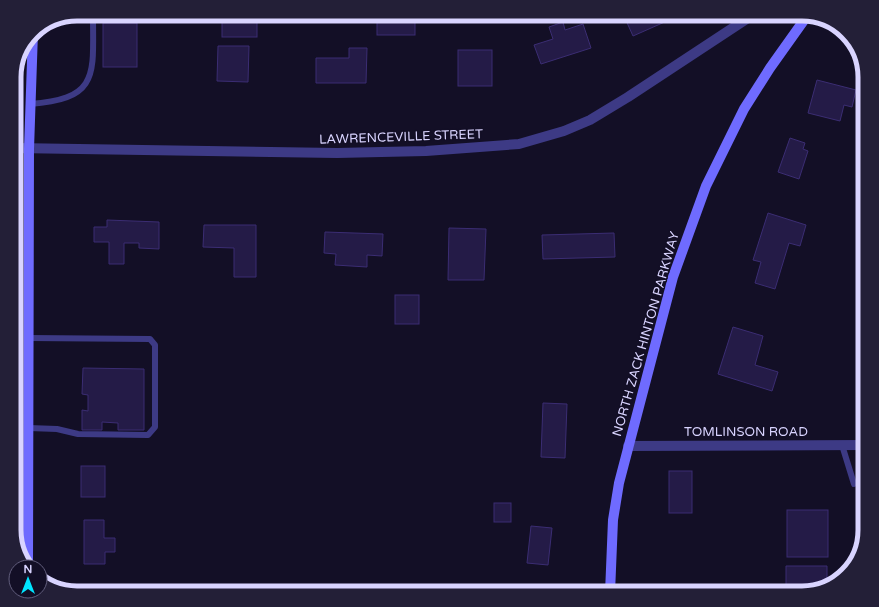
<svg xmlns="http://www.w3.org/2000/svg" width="879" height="607" font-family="'Varela Round',sans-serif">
<rect width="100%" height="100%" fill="#130f26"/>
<g fill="#241b47" stroke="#3b2d73">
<path d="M628,14H675L676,17L633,36L624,16Z"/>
<rect x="222" y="15" width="35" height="22"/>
<rect x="377" y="19" width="38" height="16"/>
<path d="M563,22L565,30L583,24L591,48L541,64L534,45L553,39L549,27Z"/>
<rect x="103" y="23" width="34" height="44"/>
<path d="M218,46H249L248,82L217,81Z"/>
<path d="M349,48H367L366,83H316V58H349Z"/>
<rect x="458" y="50" width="34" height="36"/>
<path d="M817,80L856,90L852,107L844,105L840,121L808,113Z"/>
<path d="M790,138L805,143L803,149L808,151L799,179L778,172Z"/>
<path d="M768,213L806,225L800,246L789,243L775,289L755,283L761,262L753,260Z"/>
<path d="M107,220L159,222V249L139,248V243H124V264H109V242H94V227H107Z"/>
<path d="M204,225H256V277H234V248L203,247Z"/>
<path d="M449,228L486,229L484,280H448Z"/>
<path d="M325,232L383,234L382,256L367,255V267L335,265L336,254L324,253Z"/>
<path d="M614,233L615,257L543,259L542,235Z"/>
<rect x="395" y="295" width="24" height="29"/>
<path d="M733,327L763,336L755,365L778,372L772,391L718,374Z"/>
<path d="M83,368L144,369V430H118V423L102,422V430H82V410L88,411V395L82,394Z"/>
<path d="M543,403L567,404L565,458L541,457Z"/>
<rect x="81" y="466" width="24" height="31"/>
<rect x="669" y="471" width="23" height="42"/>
<rect x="494" y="503" width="17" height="19"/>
<rect x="787" y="510" width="41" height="47"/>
<path d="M84,520H104V538H115V552H105V564H84Z"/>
<path d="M531,526L552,528L548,565L527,563Z"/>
<path d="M786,566H827V587L802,593H786Z"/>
<rect x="84" y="585" width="28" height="8"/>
<rect x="529" y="589" width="25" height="4"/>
</g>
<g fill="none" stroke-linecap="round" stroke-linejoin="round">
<g stroke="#3d3a85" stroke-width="6">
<path d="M74,15L179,16V14"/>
<path d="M30,104C100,99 93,74 93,15"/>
<path d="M29,428L57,429L78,434L148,435L155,427V345L150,339L29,338"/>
<path d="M842,445L854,484"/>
</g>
<g stroke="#3d3a85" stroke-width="10">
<path d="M14,148L337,153L426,151L519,144L564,131L590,120L628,97L754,14"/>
<path d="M628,446L865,445"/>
</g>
<g stroke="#6f6bff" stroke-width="10">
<path d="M28,567L29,149L33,32"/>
<path d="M610,593L613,520L619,483L673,277L706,186L744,109L770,68L807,16"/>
</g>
</g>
<g text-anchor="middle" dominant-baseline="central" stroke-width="3" stroke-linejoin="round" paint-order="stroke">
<g font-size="13" fill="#d9d4ff" stroke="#130f26">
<text transform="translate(401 137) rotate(-2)">LAWRENCEVILLE STREET</text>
<text transform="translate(646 334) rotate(-74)">NORTH ZACK HINTON PARKWAY</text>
<text x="746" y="432">TOMLINSON ROAD</text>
</g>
</g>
<path d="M0 0H879V607H0ZM77 21H802A56 56 0 0 1 858 77V530A56 56 0 0 1 802 586H77A56 56 0 0 1 21 530V77A56 56 0 0 1 77 21Z" fill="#231f37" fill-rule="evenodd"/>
<path fill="none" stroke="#d9d4ff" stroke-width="5" d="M77 21H802A56 56 0 0 1 858 77V530A56 56 0 0 1 802 586H77A56 56 0 0 1 21 530V77A56 56 0 0 1 77 21Z"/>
<g transform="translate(28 579)"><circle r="19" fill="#130f26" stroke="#625e7d"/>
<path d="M0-3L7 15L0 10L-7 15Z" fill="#00e5ff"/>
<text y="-6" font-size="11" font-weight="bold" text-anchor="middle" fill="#d9d4ff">N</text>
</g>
</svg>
